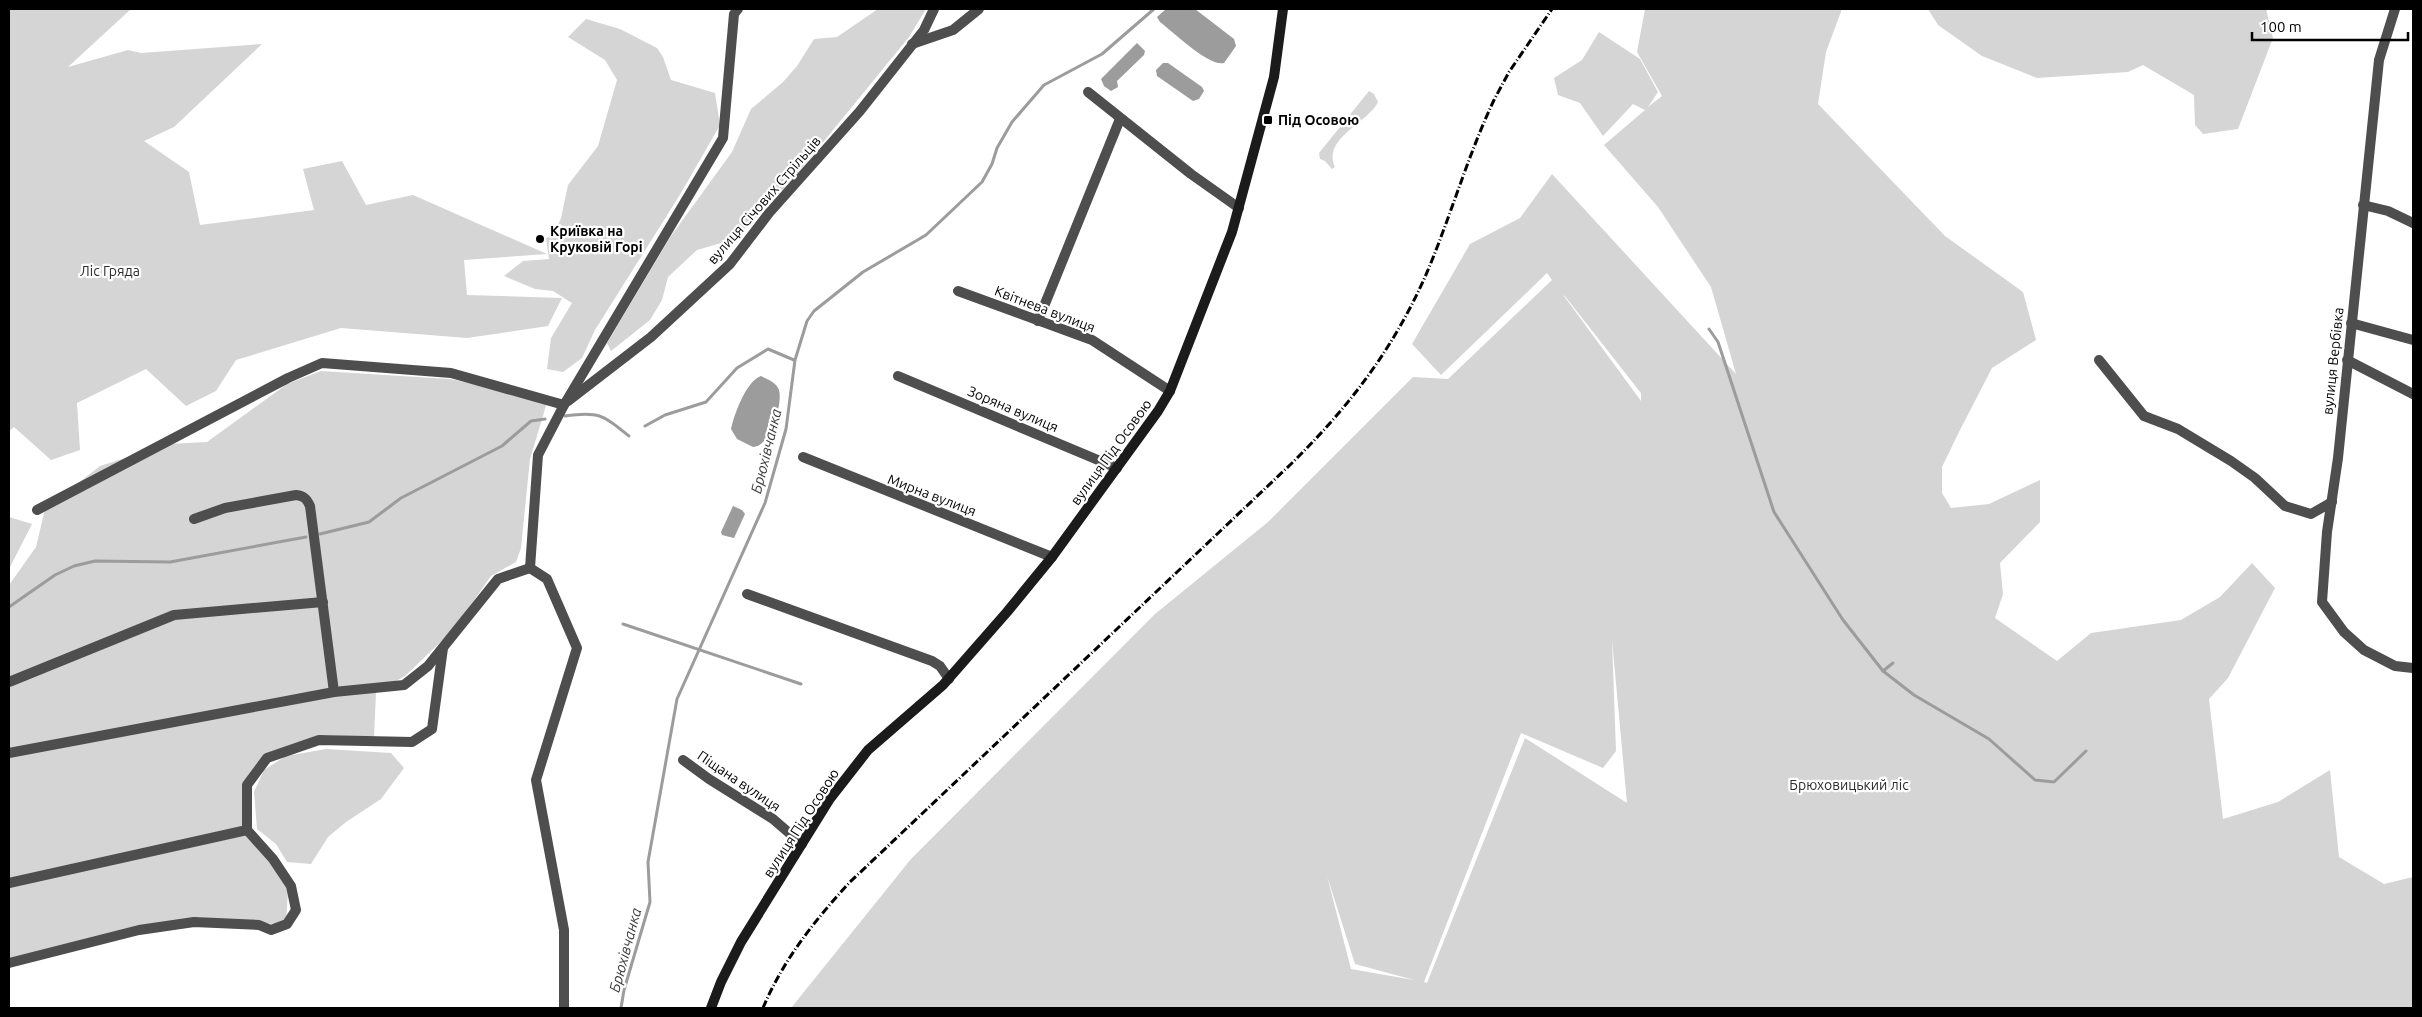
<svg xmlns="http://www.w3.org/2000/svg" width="2422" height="1017" font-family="Ubuntu,sans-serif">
<rect width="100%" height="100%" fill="#fff"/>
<g fill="#d5d5d5" fill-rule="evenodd">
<path d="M9,9H131L68,67L128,50L141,53L262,44L174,127L144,141L189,172L200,225L314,210L303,169L342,161L366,205L413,195L547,254L464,260L467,295L562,298L548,326L467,338L341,328L236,360L216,391L186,406L146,369L77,403L80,450L51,460L14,427L9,431Z"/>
<path d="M878,9H926L909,37L793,179L735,239L697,250L668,277L662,300L650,320L611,351L607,343L671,236L732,152L751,109L783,82L797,66L814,39L837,37Z"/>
<path d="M1645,9H1842L1826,52L1818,104L1945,236L2023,292L2036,340L1992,368L1960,430L1942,467V493L1951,508L1989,504L2040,480V522L2000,563L2003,594L1995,618L2057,661L2091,633L2181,620L2220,597L2252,563L2275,588L2228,678L2209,699L2223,819L2278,802L2330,770L2339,857L2384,884L2413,877V1008H791L911,859L1155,614L1268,522L1413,377L1448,379L1552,280L1547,273L1441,375L1412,344L1470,244L1520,218L1552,174L1736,374L1711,287L1658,207L1604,145L1645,110L1633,104L1603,136L1580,103L1558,95L1554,78L1582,60L1599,32L1640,59L1658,92L1648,107L1662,96L1637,52ZM1564,295L1641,393V401L1564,296ZM1612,640L1627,803L1525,738L1427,983L1424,982L1521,733L1603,768L1616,751ZM1327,876L1355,964L1414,980L1351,969Z"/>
<path d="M1928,9H2266L2273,38L2238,129L2203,134L2195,125L2194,95L2143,65L2128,72L2037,78L1982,56L1938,25Z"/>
<path d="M586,19L620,29L657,48L663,57L671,80L715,93L720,125L681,193L595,330L582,358L563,372L547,369L551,338L572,303L553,291L535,289L504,276L523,261L549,259L546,238L554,235L561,218L568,185L598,146L617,80L605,60L568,37Z"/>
<path d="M1369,91L1374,94L1378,102C1368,123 1322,138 1335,167L1332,169L1325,161L1320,159L1319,153Z"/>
<path d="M321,371L450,379L548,399L530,459L521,548L516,562L491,576L453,630L405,676L376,692L374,737L319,735L264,755L243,784L242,827L270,861L288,890L286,924L167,922L9,960V585L36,547L45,509L100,466L169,444L207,442L287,384Z"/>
<path d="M9,517L32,524L9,569Z"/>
<path d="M326,749L391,753L404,768L381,799L346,822L328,837L311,864L287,862L276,844L257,829L254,792L264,770L286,756Z"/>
</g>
<g fill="#9c9c9c">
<path d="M1166,9H1195L1234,39L1236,46L1224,63C1209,67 1172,31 1160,22L1157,17Z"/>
<path d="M1137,43L1145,51L1144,55L1117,81L1118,87L1111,91L1104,86L1101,79Z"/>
<path d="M1163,63H1168L1202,87L1204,91L1199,99L1193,101L1157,76L1156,70Z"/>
<path d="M761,376C767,379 777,383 779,390C783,404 770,447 753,447L737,439L731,429C734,415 746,381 761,376Z"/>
<path d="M733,506L742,510L745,514L734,538L722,535L721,532Z"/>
</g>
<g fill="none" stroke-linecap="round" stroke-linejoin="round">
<g stroke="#9c9c9c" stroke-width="3">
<path d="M1709,329L1718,342L1774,512L1843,620L1883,671L1914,695L1989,739L2035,780L2054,782L2086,751"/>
<path d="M565,416C599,411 603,415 629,436"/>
<path d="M645,426L665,415L706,402L737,368L768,349L794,360"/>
<path d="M320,534L369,522L401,498L502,446L531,421L545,419"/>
<path d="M9,607L55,575L74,566L95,561L170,562L306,537"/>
<path d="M623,624L801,684"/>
<path d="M1883,671L1893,663"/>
<path d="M621,1008L624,990L650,902L648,862L677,699L765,503L786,429L795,360L807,321L814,311L863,272L926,235L982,182L992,164L997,148L1012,122L1044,85L1102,54L1154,9"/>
</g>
<g stroke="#4e4e4e" stroke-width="10">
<path d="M2395,9L2379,60L2338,458L2327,532L2322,602L2344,632L2364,650L2395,666L2413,668"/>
<path d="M912,44L953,30L979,9"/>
<path d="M1088,92L1191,174L1239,208"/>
<path d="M2363,205L2388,211L2413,223"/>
<path d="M958,291L1092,340L1170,391"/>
<path d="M1038,321L1120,119"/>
<path d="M2351,323L2413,340"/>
<path d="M2099,360L2144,416L2178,429L2231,461L2255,478L2285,506L2311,514L2332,502"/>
<path d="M2347,360L2413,394"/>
<path d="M898,376L1117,468"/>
<path d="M568,401L651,337L730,264L769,213L860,111L924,30L934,9"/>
<path d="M803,457L1052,557"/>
<path d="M37,510L288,378L322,363L451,373L564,405"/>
<path d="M194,519L225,508L296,495C304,496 307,499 310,506L334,692"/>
<path d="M747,594L932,661L940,666L949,679"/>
<path d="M9,682L174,615L323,602"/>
<path d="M9,753L334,692L404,685L428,666L498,579L530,568"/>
<path d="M683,760L709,779L773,819L802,844"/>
<path d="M9,883L247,830V785L267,758L319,740L412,742L432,729L443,648"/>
<path d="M9,963L139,930L194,922L259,925L271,930L287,924L296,910L291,886L273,859L247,830"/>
<path d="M564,1008V930L536,780L577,648L547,579L530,568L538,455L564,405L723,138L734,14L738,9"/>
</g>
<path stroke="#1b1b1b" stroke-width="10" d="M711,1008L721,982L741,942L829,800L868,750L943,685L1007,612L1052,557L1158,411L1170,391L1232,232L1274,77L1283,9"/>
<path stroke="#000" stroke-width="3" stroke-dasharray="8 2.5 1 2.5" stroke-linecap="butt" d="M763,1008C783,960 815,920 850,882L1291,464C1348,408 1392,351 1425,277C1450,219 1467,157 1494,100L1509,72L1552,9"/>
</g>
<g fill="#000" stroke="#fff" stroke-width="2">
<rect x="1263" y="115" width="10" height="10" rx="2.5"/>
<circle cx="540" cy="239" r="5"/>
</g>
<g text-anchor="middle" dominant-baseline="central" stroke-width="4.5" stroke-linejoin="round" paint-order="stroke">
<g font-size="14" font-weight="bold" fill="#000" stroke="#fff" text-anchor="start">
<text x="1278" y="120">Під Осовою</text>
<text x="550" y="231">Криївка на<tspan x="550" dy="16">Круковій Горі</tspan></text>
</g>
<g font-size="14" fill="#000" stroke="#fff">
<text transform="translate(764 200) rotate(-49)">вулиця Січових Стрільців</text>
<text transform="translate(1045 309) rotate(21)">Квітнева вулиця</text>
<text transform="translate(2333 361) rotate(-84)">вулиця Вербівка</text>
<text transform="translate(1013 409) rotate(23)">Зоряна вулиця</text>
<text transform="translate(1111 452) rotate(-54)">вулиця Під Осовою</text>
<text transform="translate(932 495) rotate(21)">Мирна вулиця</text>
<text transform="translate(739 781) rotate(34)">Піщана вулиця</text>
<text transform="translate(801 823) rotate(-57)">вулиця Під Осовою</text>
</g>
<g font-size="14" fill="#2c2c2c" stroke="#fff">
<text x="110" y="271">Ліс Гряда</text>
<text x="1849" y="785">Брюховицький ліс</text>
</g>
<g font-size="15" font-style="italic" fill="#3d3d3d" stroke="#fff">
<text transform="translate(766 451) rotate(-76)">Брюхівчанка</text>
<text transform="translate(625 950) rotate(-75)">Брюхівчанка</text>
</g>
</g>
<rect width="2422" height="1017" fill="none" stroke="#000000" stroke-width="20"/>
<path d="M2252 32v8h156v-8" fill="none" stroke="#000000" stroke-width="2.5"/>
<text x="2260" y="32" font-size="15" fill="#000000" stroke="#ffffff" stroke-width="4" paint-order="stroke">100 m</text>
</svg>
